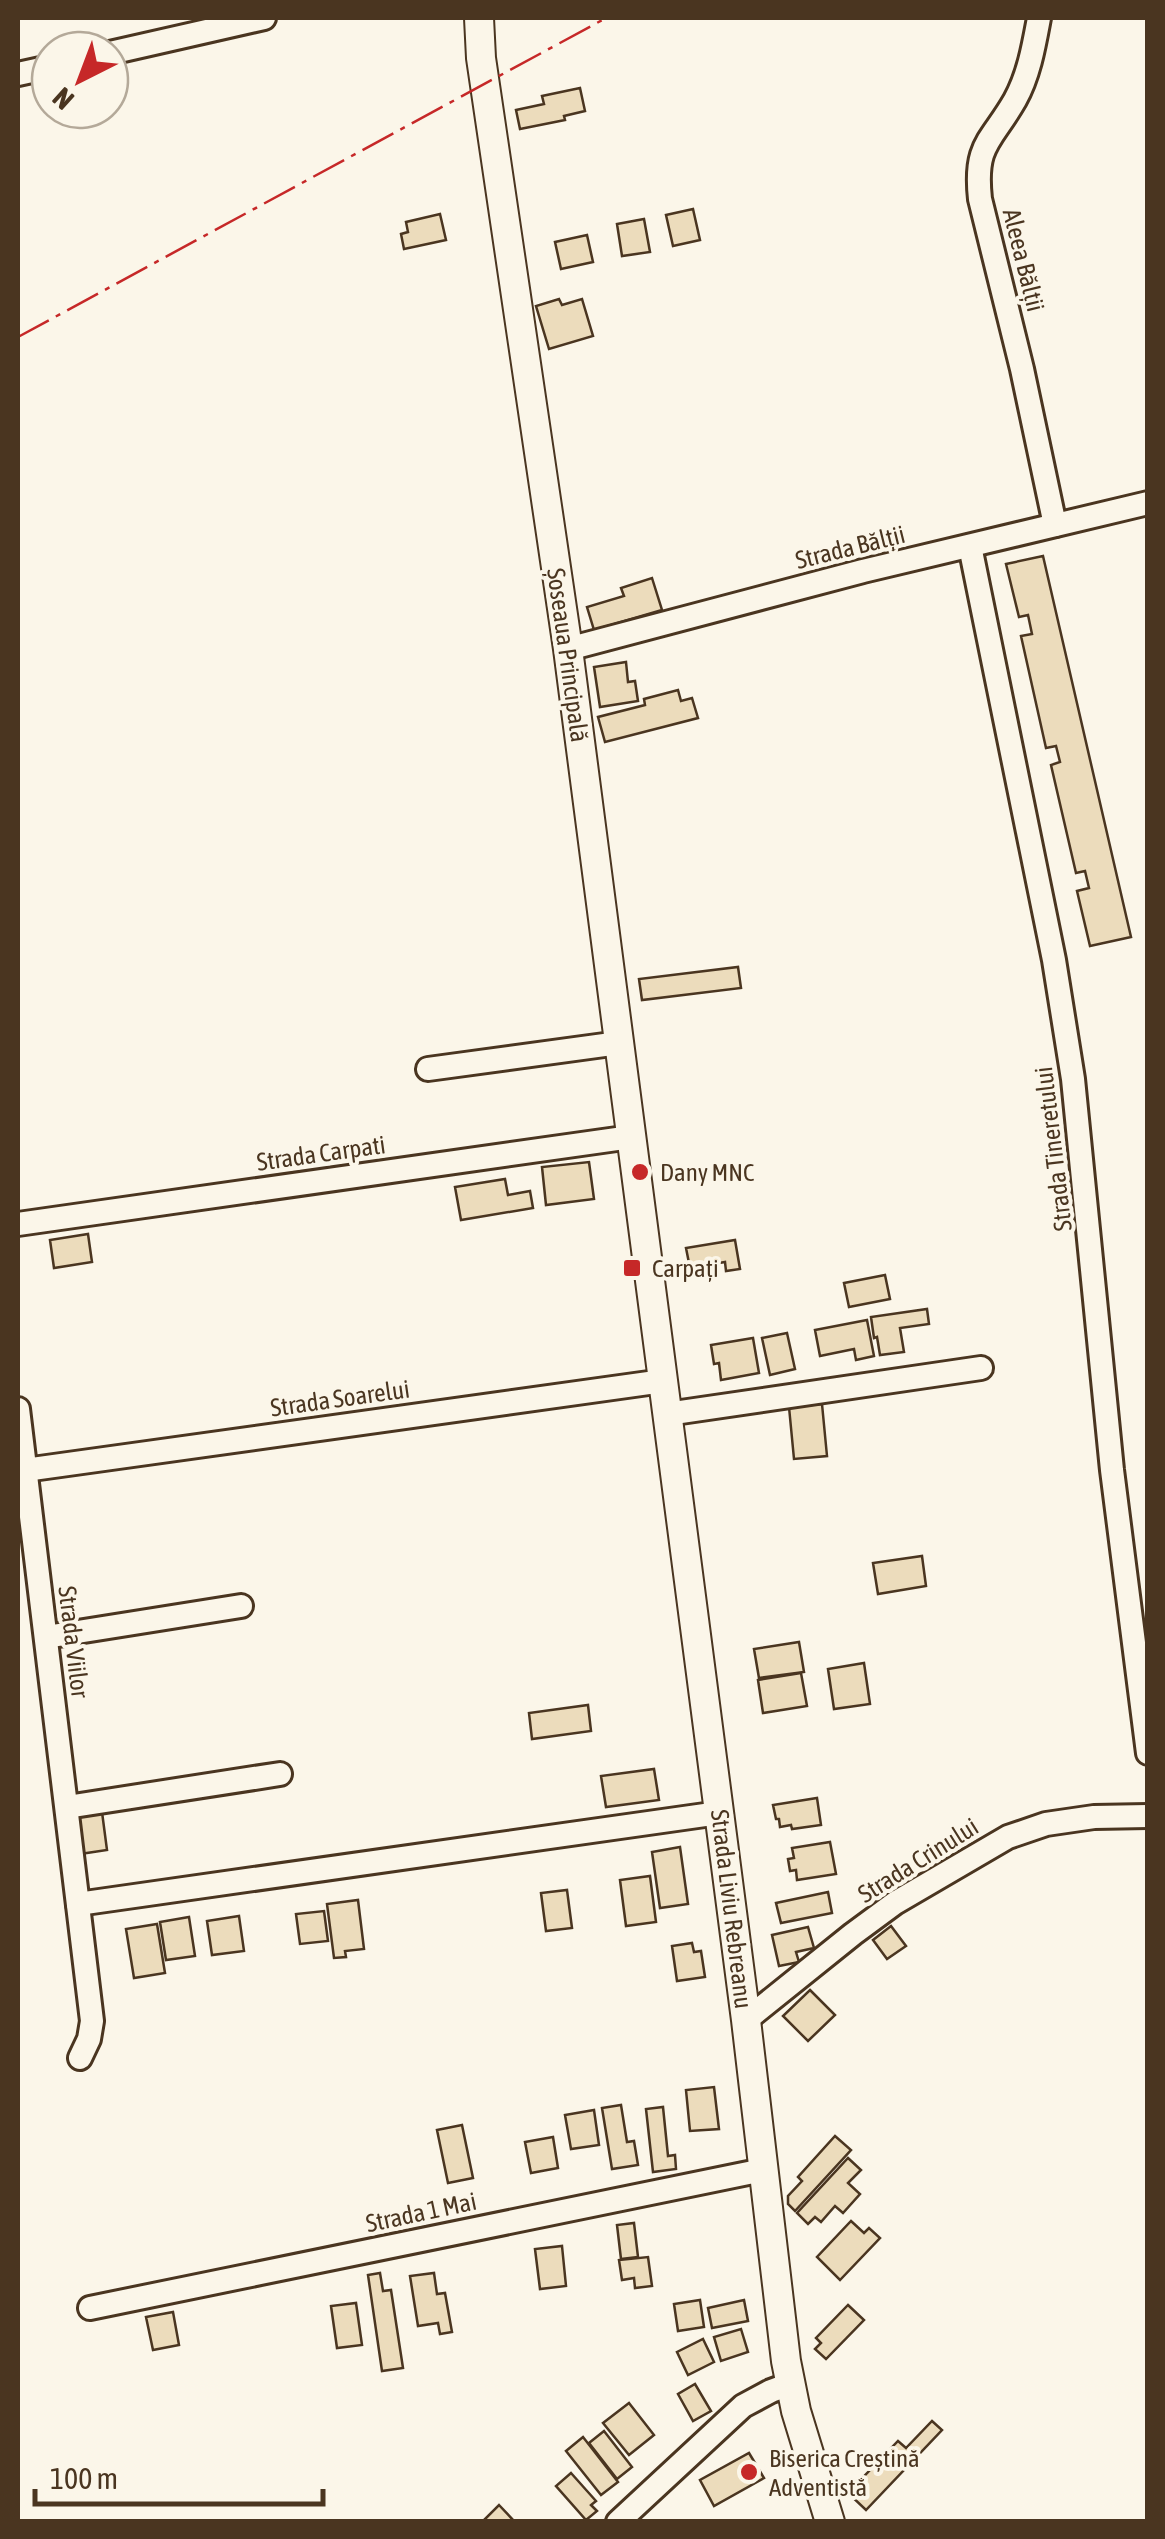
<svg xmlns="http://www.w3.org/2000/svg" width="1165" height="2539" font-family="'Asap Condensed',sans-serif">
<rect width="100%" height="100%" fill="#fbf6e9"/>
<g fill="#ecdcbc" stroke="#4a3520" stroke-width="2.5">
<path d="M580,88L585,111L564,116L565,120L520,129L516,110L544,104L542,96Z"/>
<path d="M693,209L700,240L673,246L666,215Z"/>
<path d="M440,214L446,240L404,249L401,234L408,232L406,222Z"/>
<path d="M644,219L650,252L622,256L617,224Z"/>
<path d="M587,235L593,262L561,269L555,242Z"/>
<path d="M559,299L562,305L582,299L593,336L549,349L536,306Z"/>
<path d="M1043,556L1131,937L1090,946L1077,891L1089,888L1085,871L1076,873L1051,765L1060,762L1056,746L1046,748L1021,636L1032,634L1028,615L1019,617L1006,564Z"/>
<path d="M652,578L662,610L594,630L587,607L624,596L621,588Z"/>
<path d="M626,662L628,682L635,681L638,701L600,707L594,667Z"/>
<path d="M678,690L681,701L692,698L698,718L605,742L598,717L645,705L644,699Z"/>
<path d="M738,967L741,988L642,1000L639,979Z"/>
<path d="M589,1162L594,1199L546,1205L542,1167Z"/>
<path d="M505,1179L508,1195L530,1191L533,1208L461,1220L455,1187Z"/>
<path d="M88,1234L92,1262L54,1268L50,1240Z"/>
<path d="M735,1240L740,1269L726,1271L725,1262L690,1268L686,1248Z"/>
<path d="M885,1275L890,1299L849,1307L844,1283Z"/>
<path d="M927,1309L929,1324L900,1328L904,1352L880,1355L877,1337L874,1338L871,1317Z"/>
<path d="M867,1320L874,1356L856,1360L854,1349L820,1356L815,1330Z"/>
<path d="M787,1333L795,1369L770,1375L762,1338Z"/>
<path d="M753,1338L759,1373L721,1380L719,1363L714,1364L711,1345Z"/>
<path d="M822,1404L827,1456L794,1459L789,1407Z"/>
<path d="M922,1556L926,1586L878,1594L873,1563Z"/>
<path d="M799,1642L804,1672L759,1678L754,1649Z"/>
<path d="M864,1663L870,1704L834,1709L828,1669Z"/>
<path d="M801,1673L807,1706L763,1713L758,1680Z"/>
<path d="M588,1705L591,1731L532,1739L529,1713Z"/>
<path d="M654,1769L659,1800L606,1807L601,1776Z"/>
<path d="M817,1798L821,1825L792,1829L791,1825L780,1827L779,1819H776L773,1805Z"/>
<path d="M102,1812L107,1850L80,1854L74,1816Z"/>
<path d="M830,1842L836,1874L797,1880L796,1870L790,1871L788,1859L794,1858L792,1848Z"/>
<path d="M680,1847L688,1904L660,1908L652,1852Z"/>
<path d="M650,1876L656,1922L626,1926L620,1880Z"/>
<path d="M567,1890L572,1928L546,1931L541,1893Z"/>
<path d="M828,1892L832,1913L781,1923L776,1903Z"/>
<path d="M358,1900L364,1949L345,1951L346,1957L334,1958L327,1904Z"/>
<path d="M324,1911L328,1941L300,1944L296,1914Z"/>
<path d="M239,1916L244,1951L212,1955L207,1921Z"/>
<path d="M189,1917L195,1956L166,1960L160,1922Z"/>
<path d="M157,1924L165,1973L134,1978L126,1929Z"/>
<path d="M891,1926L906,1946L887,1959L873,1940Z"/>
<path d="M808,1927L814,1948L796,1952L799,1962L779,1966L772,1935Z"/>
<path d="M692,1943L694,1952L701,1951L705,1977L677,1981L672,1946Z"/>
<path d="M810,1990L835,2015L808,2041L783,2016Z"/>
<path d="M714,2087L719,2129L690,2131L686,2090Z"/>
<path d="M621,2105L627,2142L634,2141L638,2165L612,2169L602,2108Z"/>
<path d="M663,2107L668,2156L675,2155L676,2169L653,2172L646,2109Z"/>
<path d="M594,2110L599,2145L571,2149L565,2115Z"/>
<path d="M462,2125L473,2178L448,2183L437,2130Z"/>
<path d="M835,2136L851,2150L795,2211L788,2204V2196L802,2181L798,2177Z"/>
<path d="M553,2137L558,2168L531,2173L525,2142Z"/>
<path d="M848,2158L861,2170L848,2183L860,2194L843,2213L835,2206L821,2222L815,2217L808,2224L797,2213Z"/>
<path d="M851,2221L864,2233L869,2228L880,2238L840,2280L817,2257Z"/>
<path d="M634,2223L638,2257L621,2259L617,2225Z"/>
<path d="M562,2246L566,2286L540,2289L535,2249Z"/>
<path d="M648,2257L652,2286L635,2288L634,2278L622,2280L619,2260Z"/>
<path d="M380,2273L383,2291L391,2290L403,2368L382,2371L368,2275Z"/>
<path d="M434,2273L437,2294L445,2293L452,2332L440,2334L438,2323L418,2326L410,2276Z"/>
<path d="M700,2300L704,2327L678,2331L674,2304Z"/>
<path d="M744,2300L748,2321L712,2328L708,2308Z"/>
<path d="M356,2303L362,2345L337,2348L331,2306Z"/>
<path d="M848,2305L864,2320L826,2359L815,2349L821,2343L816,2338Z"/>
<path d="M173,2312L179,2345L153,2350L146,2317Z"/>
<path d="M741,2329L748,2352L721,2361L714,2337Z"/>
<path d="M703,2339L714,2362L688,2375L677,2352Z"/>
<path d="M695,2384L711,2411L693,2421L678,2394Z"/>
<path d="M629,2403L654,2435L629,2455L603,2423Z"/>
<path d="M932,2421L942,2430L866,2510L848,2493L898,2441L906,2448Z"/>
<path d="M604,2431L632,2467L617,2479L589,2443Z"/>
<path d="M583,2437L618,2482L601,2495L566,2451Z"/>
<path d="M749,2453L764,2478L714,2506L700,2480Z"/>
<path d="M571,2473L596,2501L591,2505L597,2511L586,2520L556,2486Z"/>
<path d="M499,2505L515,2522H488L485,2519Z"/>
</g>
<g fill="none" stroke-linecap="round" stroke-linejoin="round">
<g stroke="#4a3520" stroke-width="28">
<g id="minor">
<path d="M1039,18C1034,45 1029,75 1015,100C991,142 974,144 980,199L1022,369L1055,525"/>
<path d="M110,53L264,18"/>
<path d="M18,74L50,67"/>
<path d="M970,546L1054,960L1073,1079L1112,1470L1148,1753"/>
<path d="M568,649L863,571L1148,503"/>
<path d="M428,1069L619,1043"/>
<path d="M18,1224L631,1137"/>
<path d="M18,1409L92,2021L89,2039L80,2058"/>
<path d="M667,1414L981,1368"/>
<path d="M25,1470L663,1381"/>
<path d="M46,1637L241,1606"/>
<path d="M67,1807L280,1774"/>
<path d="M78,1904L719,1813"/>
<path d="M746,2020L853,1934L895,1903L1008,1837L1046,1824L1094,1817L1148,1816"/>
<path d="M90,2308L763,2170"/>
<path d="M618,2522L743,2406L771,2391L790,2384"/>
</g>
</g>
<g stroke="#4a3520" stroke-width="32">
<path id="major" d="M479,18L481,58L568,649L746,2020L786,2361L796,2411L830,2522"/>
</g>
<use href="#minor" stroke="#fbf6e9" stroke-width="22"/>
<use href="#major" stroke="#fbf6e9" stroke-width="28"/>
<path stroke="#c62828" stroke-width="2.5" stroke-dasharray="35 8 5 8" stroke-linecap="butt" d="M18,337L606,18"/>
</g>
<g fill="#c62828" stroke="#fbf6e9" stroke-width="4">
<circle cx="640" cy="1172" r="10"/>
<rect x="622" y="1258" width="20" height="20" rx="5"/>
<circle cx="749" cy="2472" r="10"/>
</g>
<g text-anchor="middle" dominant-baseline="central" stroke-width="8" stroke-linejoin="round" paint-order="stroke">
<g font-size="25" fill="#4a3520" stroke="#fbf6e9">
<text transform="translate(1024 260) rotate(76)">Aleea Bălții</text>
<text transform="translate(850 547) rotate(-14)">Strada Bălții</text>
<text transform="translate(568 655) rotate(82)">Șoseaua Principală</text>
<text transform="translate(1053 1149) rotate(-97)">Strada Tineretului</text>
<text transform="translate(321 1153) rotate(-8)">Strada Carpati</text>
<text transform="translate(340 1398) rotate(-8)">Strada Soarelui</text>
<text transform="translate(74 1642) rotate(83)">Strada Viilor</text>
<text transform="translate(918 1860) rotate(-32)">Strada Crinului</text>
<text transform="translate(732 1909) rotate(83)">Strada Liviu Rebreanu</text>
<text transform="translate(421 2212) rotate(-12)">Strada 1 Mai</text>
</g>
<g font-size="25" fill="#4a3520" stroke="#fbf6e9" text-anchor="start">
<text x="660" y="1172">Dany MNC</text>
<text x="652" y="1268">Carpați</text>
<text x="769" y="2458">Biserica Creștină<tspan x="769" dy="29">Adventistă</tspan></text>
</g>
</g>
<rect width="1165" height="2539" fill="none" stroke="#4a3520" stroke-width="40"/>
<g transform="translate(80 80) rotate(222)"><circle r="48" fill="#fbf6e9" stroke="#b4a999" stroke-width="2.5"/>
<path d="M0-8L18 38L0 25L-18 38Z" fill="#c62828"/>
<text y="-15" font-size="28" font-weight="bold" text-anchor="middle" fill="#4a3520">N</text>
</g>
<path d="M35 2489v15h288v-15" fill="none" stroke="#4a3520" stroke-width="5"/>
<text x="50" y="2489" font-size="30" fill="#4a3520" stroke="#fbf6e9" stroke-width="8" paint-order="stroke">100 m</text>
</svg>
